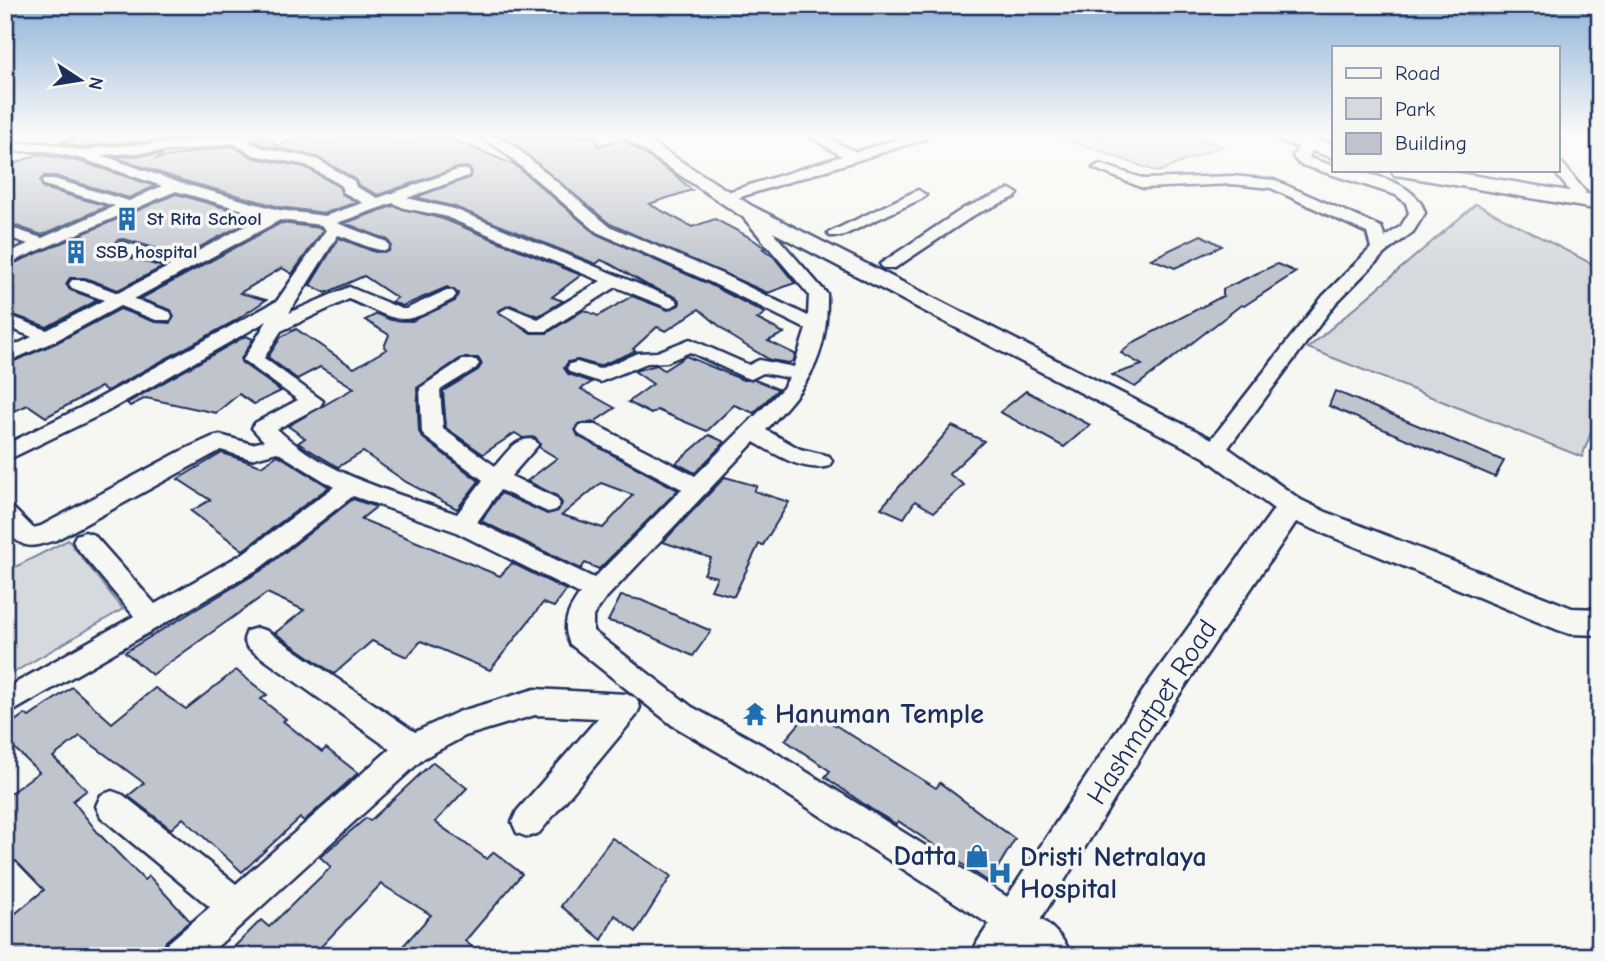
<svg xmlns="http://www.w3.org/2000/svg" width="1605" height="961" font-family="'Comic Neue',sans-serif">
<rect width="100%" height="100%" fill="#f6f6f2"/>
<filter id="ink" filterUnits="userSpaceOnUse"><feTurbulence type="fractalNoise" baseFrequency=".0143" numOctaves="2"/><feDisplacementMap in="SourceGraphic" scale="14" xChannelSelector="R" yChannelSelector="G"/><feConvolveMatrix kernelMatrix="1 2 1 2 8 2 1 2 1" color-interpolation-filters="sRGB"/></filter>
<g filter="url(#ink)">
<g fill="#d6d9dd" stroke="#78849e" stroke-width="2">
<path d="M1058,136H1195L1222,146L1158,172Z"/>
<path d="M1476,204L1600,268V408L1582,457L1308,348Z"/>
<path d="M68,540L123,609L11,674L5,667V572Z"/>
</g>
<g fill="#c0c4cd" stroke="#1b2f5e" stroke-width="2" fill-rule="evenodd">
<path d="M78,136H195L186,139L100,144L86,148L60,143Z"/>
<path d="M258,136H268L276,146L305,136H445L515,165L596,234L709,284L765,313L757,319L784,333L768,341L795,354L794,360L789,363L770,360L735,339L699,309L666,331L657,327L633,349L636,351L599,366L578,360L568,362L564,368L568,374L592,382L581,389L615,408L594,422L578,424L575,429L578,436L678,490L599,569L585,563L581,569L481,521L501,493L547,514L558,511L562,503L557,496L527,481L557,458L539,447L540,444L535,437L523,438L515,433L483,454L446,428L443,391L478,370L482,364L478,358H461L417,388L419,432L423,438L479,481L457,509L406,482L363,452L338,467L298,443L305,438L288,426L354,388L320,367L297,379L268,357L281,337L296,329L354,368L387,349L384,347L389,335L365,320L377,314L391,320L412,321L455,301L458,293L447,287L403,306L391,302L397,298L364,276L326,293L310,285L339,238L375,252L389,251L391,245L388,240L345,223L393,206L443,219L581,275L552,297L563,301L538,316L510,305L498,311L531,333H547L584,310L598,316L632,296L668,310L679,305L680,301L676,297L649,286L610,264L601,260L596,264L455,207L416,197L469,178L472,172L468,167L457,168L378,195L358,185L355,179L317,157L264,145L255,142ZM601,483L633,495L603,528L562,515Z"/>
<path d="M503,136H596L598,146L622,139L675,175L692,190L649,204L692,227L715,219L751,238L765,248L763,249L774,257L795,283L768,293L610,224Z"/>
<path d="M232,146L254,158L305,167L339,187L342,194L357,202L325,213L280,207L181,180L114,157L164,154L155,159Z"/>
<path d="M38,154L82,162L155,186L129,198L55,176H44L40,181L43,188L107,206L42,235L5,222V168Z"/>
<path d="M176,194L257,217L183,256L124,239L117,240L113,246L116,254L163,267L118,290L85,278H70L66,284L70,290L98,300L47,327L5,312V267Z"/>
<path d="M281,223L320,228L323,230L292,274L282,268L240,293L266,300L233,322L107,391L101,387L46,417L28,405L5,415V365L56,343L120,309L155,322L170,323L174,317L171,310L140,299Z"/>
<path d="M1201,235L1222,246L1175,268L1151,259Z"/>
<path d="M1277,264L1296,272L1244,306L1241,305L1135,387L1112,375L1142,365L1121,353L1132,343L1223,296V289Z"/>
<path d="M246,336L253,339L241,359V362L281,391L254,404L239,394L216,413L146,398L130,406L127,403Z"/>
<path d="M686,356L743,380H755L778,389L754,413L734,405L707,431L657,410L651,414L628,402L653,384L634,371L657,365L664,370Z"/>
<path d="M1026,391L1090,425L1064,447L1000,412Z"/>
<path d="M1335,391L1504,461L1495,477L1329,406Z"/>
<path d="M952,426L984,441L949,474L964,485L934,512L915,501L904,518L881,508Z"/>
<path d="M709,435L725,442L695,473L676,463Z"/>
<path d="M222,453L261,466L278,455L329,487L243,550L191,511L210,500L178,479Z"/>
<path d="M725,477L757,486L754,491L789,502L763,545L759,544L734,596L711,590L717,577L704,574L711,558L663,542Z"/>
<path d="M353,499L376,507L361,519L500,576L512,563L566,590L554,607L543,603L490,670L421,641L407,657L372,641L334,674L275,633L304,610L267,593L152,675L125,652L262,570Z"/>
<path d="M621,596L641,600L711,631L693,656L628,626L608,621Z"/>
<path d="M236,670L267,695L261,699L286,719L283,721L322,752L326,748L358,773L304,821L300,818L242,872L183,818L171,829L128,796L144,783L80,736L53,757L87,790L73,801L99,834L144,880L149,876L190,921L166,941L161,956H5V922L44,890L16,861L5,869V797L39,772L5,739V728L25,714L29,717L72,687L112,723L155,688L186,709Z"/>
<path d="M811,710L936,788L940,783L1015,839L989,882L898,821L896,824L871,809L825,777L830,771L785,740Z"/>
<path d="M433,762L467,788L435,822L487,859L494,852L522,874L465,941L483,956H394L431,915L381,884L312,956H225L261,920L269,927L331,867L320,857L366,818L370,821Z"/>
<path d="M612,838L671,876L636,932L615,915L602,940L561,906Z"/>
</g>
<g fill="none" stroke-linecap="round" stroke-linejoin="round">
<g stroke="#1b2f5e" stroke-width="5">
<g id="minor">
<path d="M227,136H256L255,139L247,141L263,148L316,159L354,181L356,187L378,198L458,170H468L470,173L468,176L407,198L454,209L675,299L678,303L669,308L616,287L546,331H532L500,312L509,307L538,319L601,281L444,216L404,208L393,203L337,223L387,242L389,246L387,250C374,252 352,239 338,235L289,313L349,287L402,309H406L447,290L453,291L456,295L453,299C399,328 404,323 349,299L281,331L264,358L323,401L320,406L277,429C326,475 395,493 457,514L483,480L425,437L422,432L420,388L462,360H476L479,364L476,368L440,390L443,429L495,466C506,454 517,435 535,440L538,445L511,476L556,498L560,504L556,510L548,512L500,490L477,522L594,578L682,489L580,435L577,430L580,425H596L695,476L783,388L789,378L763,373L751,379L744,377L690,352L667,362L647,363L600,382L570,372L567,368L570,364L577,362L599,369L638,353L657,352L690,339L749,365L759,360L794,367L806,329L710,282L597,232L503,151L479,136H495L513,145L609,226L722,274L808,316L809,295L737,210L739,207H751L827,294C828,359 809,384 766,430L800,449L829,456L832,461L829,466C804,473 775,454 754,442L606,598L593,616V631L692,707L773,751L1025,908L1027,912C1046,919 1064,937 1072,956H1029L1013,937L1001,932L751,771L672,725L570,644C561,625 568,610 580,594L454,531L353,496L260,568L5,716V689L134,616L76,547L73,541L76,535L85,532L94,535L155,604L242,554L334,487L277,452L251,459L221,450L56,540C29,548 24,550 5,529V506L13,508L33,528L41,526L181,451L212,437L220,435L252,444L264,441L252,428L255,423L298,400L243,360L267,321L106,412L5,461V445L92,402L277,301L326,230L321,225L280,220L134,299L170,312L172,316L170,320H156L120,306L55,341L5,363V350L32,337L5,326V314L47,330L104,300L72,288L69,284L72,280H84L118,293L170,266L117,251L115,247L117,243L123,242L183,259L264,216L176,191L5,265V254L28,244L5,236V226L42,238L115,206L44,185L42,182L44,179H54L129,201L162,186L83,159L45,151H5V143H45L86,151L100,147L186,142ZM233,143L254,155L306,165L341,185L343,192L363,203L325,216L279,210L180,183L101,155L186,150Z"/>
<path d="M809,136H824L856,152L908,136H927L925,139L731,200H721L718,197L721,194L842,156Z"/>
<path d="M1307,139L1314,143L1309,158L1334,166V170C1363,170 1417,181 1425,213L1413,232L1385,253L1335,304L1222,456L1214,458L1206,456L1203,451L1206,446L1323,296L1371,248L1367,233L1271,188L1232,184L1143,188L1093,168L1100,164L1145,179L1232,176L1274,180L1381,227L1385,237L1401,226L1409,213L1406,203L1396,195L1299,164L1293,157L1302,140Z"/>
<path d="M1558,163L1563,164L1583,189L1586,192L1583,195H1573L1553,170H1558Z"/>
<path d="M1010,189L1018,194L1015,197L976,214L895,268H883L880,264L964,208Z"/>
<path d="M918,190L926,195L923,198L842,236H830L828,233Z"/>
<path d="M257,628L267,631L415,732L458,712L535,689L626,694L636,698L640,707L636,716L539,833L528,837L517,833L512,822L517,811L598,718L535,715L465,736L424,758L207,956H163L168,943L210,907L101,817L96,806L101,795L112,791L123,795L236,884L390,749L247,647L244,639L247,631Z"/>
</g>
</g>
<g stroke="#1b2f5e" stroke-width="5">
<path id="major" d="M622,136H641L752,206L1224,445L1301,500L1326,512L1572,608L1600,609V635L1570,634L1558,630L1296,522L1173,704L1018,956H971L978,941L1149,682L1274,509L1204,457L738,214Z"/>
</g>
<g stroke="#1b2f5e" stroke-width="5">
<g id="highway">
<path d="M1273,136H1302L1334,145V158L1276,140Z"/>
<path d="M1391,170H1439L1600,196V210L1402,176L1394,175Z"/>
</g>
</g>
<use href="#minor" fill="#f6f6f2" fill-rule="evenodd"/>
<use href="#major" fill="#f6f6f2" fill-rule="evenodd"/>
<use href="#highway" fill="#f6f6f2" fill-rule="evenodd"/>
</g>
</g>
<linearGradient id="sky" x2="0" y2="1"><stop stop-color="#8fb3d8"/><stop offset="0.5" stop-color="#fbfbf9"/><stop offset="1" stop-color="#fbfbf9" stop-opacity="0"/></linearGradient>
<rect width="1605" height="270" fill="url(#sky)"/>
<defs>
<g id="building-bare" transform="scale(1.89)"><path d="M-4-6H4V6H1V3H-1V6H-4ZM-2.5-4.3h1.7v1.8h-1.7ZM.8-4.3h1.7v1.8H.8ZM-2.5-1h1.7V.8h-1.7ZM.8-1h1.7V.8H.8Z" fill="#1f6fb2" stroke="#f6f6f2" stroke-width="2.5" paint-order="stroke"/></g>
<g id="temple-bare" transform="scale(1.89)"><path d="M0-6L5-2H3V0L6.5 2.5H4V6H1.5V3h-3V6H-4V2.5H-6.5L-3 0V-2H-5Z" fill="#1f6fb2" stroke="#f6f6f2" stroke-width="2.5" paint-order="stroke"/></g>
<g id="shop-bare" transform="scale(1.89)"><path d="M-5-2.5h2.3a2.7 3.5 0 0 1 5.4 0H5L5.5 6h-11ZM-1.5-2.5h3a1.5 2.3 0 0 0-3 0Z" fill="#1f6fb2" stroke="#f6f6f2" stroke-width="2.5" paint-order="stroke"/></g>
<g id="hospital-bare" transform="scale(1.89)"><path d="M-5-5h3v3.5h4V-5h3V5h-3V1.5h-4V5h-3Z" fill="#1f6fb2" stroke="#f6f6f2" stroke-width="2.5" paint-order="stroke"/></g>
</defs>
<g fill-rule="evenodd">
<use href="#building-bare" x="127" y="219"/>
<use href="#building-bare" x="76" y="252"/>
<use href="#temple-bare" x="755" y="714"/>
<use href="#shop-bare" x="977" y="856"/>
<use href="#hospital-bare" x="1000" y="873"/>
</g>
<g text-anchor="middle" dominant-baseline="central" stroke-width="7" stroke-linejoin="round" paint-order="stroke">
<g font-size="19" font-weight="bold" fill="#1b2f5e" stroke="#f6f6f2" text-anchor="start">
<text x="147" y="219">St Rita School</text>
<text x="96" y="252">SSB hospital</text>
</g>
<g font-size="28" fill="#1b2f5e" stroke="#f6f6f2">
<text transform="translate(1152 712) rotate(-57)">Hashmatpet Road</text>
</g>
<g font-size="28" font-weight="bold" fill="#1b2f5e" stroke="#f6f6f2" text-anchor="start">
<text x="775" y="714">Hanuman Temple</text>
<text x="957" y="856" text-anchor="end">Datta</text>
<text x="1020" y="857">Dristi Netralaya<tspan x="1020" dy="32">Hospital</tspan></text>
</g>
</g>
<rect width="1605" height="961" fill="none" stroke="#f6f6f2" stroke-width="28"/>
<rect x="14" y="14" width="1577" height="933" fill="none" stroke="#1b2f5e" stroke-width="2.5" filter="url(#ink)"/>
<rect x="1332" y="46" width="228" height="126" fill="#f6f6f2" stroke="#9ea6b7" stroke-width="2"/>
<rect x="1346" y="68" width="35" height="10" fill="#f6f6f2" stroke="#9ea6b7" stroke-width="2"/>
<text x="1395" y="80" font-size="21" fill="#1b2f5e">Road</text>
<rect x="1346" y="98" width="35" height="21" fill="#d6d9dd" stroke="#9ea6b7" stroke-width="2"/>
<text x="1395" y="116" font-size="21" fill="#1b2f5e">Park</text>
<rect x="1346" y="133" width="35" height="21" fill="#c0c4cd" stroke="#9ea6b7" stroke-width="2"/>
<text x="1395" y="150" font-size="21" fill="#1b2f5e">Building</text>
<g transform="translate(80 80) rotate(102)" stroke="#f6f6f2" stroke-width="5" paint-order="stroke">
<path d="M0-5L12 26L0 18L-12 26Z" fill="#1b2f5e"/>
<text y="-10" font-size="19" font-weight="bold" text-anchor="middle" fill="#1b2f5e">N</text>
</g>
</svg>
